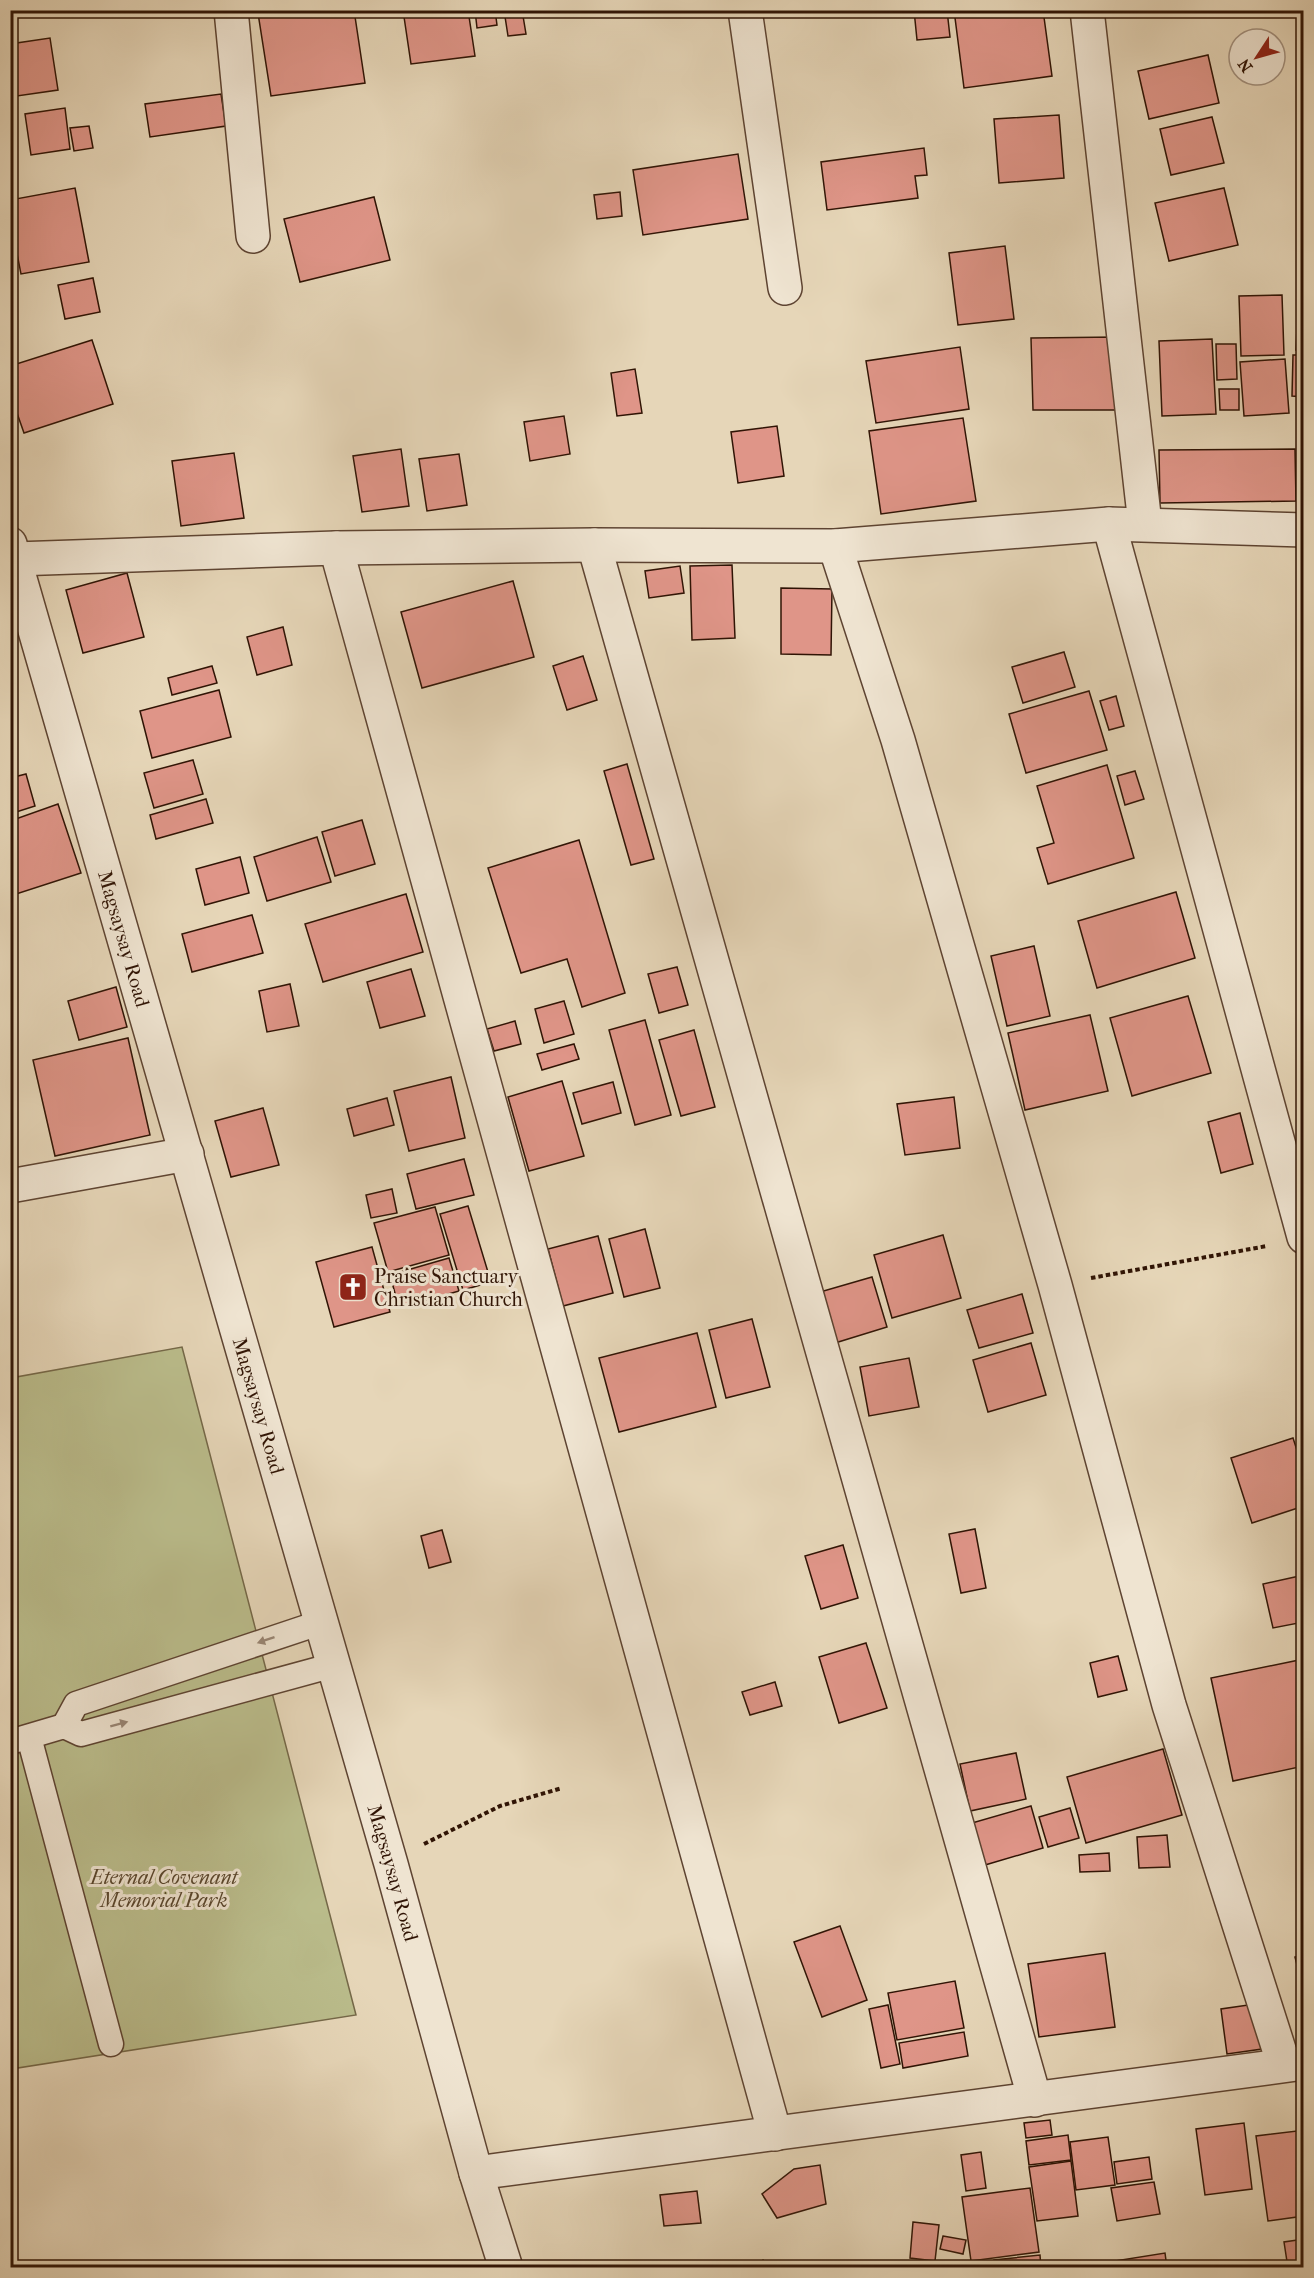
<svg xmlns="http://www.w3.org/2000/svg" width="1314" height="2278" font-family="'IM FELL French Canon',serif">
<rect width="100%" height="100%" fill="#e6d6b8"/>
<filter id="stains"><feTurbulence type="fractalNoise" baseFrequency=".00333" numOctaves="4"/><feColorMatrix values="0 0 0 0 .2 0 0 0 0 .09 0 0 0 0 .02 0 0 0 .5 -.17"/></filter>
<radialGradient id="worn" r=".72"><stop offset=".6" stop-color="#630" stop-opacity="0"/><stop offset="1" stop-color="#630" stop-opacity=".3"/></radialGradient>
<path fill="#babc8b" stroke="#756848" stroke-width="1.5" d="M182,1347L356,2015L11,2069V1378Z"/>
<g fill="#df9588" stroke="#301405" stroke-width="1.5">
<path d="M274,10H354L365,83L271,96L258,13Z"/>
<path d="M403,10H468L475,56L411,64Z"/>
<path d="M475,10H495L497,25L477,28Z"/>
<path d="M504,10H522L526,34L508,36Z"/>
<path d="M914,10H947L950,37L917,40Z"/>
<path d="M954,10H1043L1052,76L964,88Z"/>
<path d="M50,38L58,90L10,97V44Z"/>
<path d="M1208,55L1219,103L1149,119L1138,71Z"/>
<path d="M221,94L226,126L150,137L145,104Z"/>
<path d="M65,108L70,149L31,155L25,114Z"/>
<path d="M1059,115L1064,178L999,183L994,119Z"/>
<path d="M1212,117L1224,163L1171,175L1160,129Z"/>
<path d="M89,126L93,148L74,151L70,128Z"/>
<path d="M924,148L927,175L915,176L918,198L827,210L821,162Z"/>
<path d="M738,154L748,219L643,235L633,170Z"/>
<path d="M75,188L89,262L21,274L10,218V200Z"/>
<path d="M1224,188L1238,245L1169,261L1155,203Z"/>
<path d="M620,192L622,216L597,219L594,195Z"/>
<path d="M374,197L390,260L300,282L284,219Z"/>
<path d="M1005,246L1014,319L958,325L949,253Z"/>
<path d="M93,278L100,312L65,319L58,285Z"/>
<path d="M1282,295L1284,355L1241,356L1239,296Z"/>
<path d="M1297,328H1304V350H1296Z"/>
<path d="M1117,337V410H1033L1031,338Z"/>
<path d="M1212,339L1216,414L1162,416L1159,341Z"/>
<path d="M92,340L113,404L24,433L10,393V366Z"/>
<path d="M1216,344H1236L1237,379L1217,380Z"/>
<path d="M960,347L969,409L876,423L866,361Z"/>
<path d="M1293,355H1304V397L1292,396Z"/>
<path d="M1285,359L1289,413L1244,416L1240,362Z"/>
<path d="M635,369L642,413L617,416L611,373Z"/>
<path d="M1219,389H1239V410H1220Z"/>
<path d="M564,416L570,454L530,461L524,422Z"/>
<path d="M963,418L976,501L881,514L869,431Z"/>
<path d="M777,426L784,476L738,483L731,432Z"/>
<path d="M401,449L409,506L362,512L353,456Z"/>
<path d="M1295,449L1296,501L1160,503L1159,450Z"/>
<path d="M234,453L244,518L181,526L172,461Z"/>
<path d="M459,454L467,505L427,511L419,459Z"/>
<path d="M1301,456H1304V501L1302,502Z"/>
<path d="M732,565L735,638L692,640L690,566Z"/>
<path d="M680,566L684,593L649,598L645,571Z"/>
<path d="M127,573L144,637L83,653L66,590Z"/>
<path d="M513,581L534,657L422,688L401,612Z"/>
<path d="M781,588L832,589L831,655L781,654Z"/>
<path d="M283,627L292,665L257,675L247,637Z"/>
<path d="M1064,652L1075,687L1023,703L1012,667Z"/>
<path d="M583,656L597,700L567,710L553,666Z"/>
<path d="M212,666L217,683L172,695L168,678Z"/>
<path d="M219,690L231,737L152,758L140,711Z"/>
<path d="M1089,691L1107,750L1026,773L1009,714Z"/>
<path d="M1116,696L1124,726L1109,730L1100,701Z"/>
<path d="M10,737L16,757L10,759Z"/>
<path d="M193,760L203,794L154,808L144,773Z"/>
<path d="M627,764L654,859L631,865L604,771Z"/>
<path d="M1107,765L1134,858L1048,884L1037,848L1054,843L1037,786Z"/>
<path d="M1135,771L1144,799L1125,805L1117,776Z"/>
<path d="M26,774L35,806L10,814V778Z"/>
<path d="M206,799L213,823L156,839L150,815Z"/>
<path d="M58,804L81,873L10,896V821Z"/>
<path d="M362,820L375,864L335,876L322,832Z"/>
<path d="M317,837L331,882L267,901L254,857Z"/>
<path d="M579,840L625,993L582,1007L567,959L521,973L488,868Z"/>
<path d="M240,857L249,893L205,905L196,869Z"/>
<path d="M1176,892L1195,958L1097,988L1078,921Z"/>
<path d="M406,894L423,952L323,982L305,924Z"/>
<path d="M252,915L263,953L192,972L182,934Z"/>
<path d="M1034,946L1050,1016L1007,1026L991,956Z"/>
<path d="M677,967L688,1005L659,1013L648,974Z"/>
<path d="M411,969L425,1016L380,1028L367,982Z"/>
<path d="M290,984L299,1026L267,1032L259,991Z"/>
<path d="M116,987L127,1027L79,1040L68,1001Z"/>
<path d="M1188,996L1211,1073L1132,1096L1110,1018Z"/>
<path d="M564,1001L574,1034L544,1043L535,1009Z"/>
<path d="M1090,1015L1108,1091L1025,1110L1008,1033Z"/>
<path d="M645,1020L671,1115L635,1125L609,1030Z"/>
<path d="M515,1021L521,1044L494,1051L487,1029Z"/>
<path d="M694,1030L715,1107L681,1116L659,1040Z"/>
<path d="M128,1038L150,1135L55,1156L33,1060Z"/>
<path d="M574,1044L579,1059L542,1070L537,1054Z"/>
<path d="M451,1077L465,1138L409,1151L394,1091Z"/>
<path d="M562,1081L584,1156L529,1171L508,1097Z"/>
<path d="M613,1082L621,1113L582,1124L573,1093Z"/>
<path d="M954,1097L960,1148L905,1155L897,1104Z"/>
<path d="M387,1098L394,1125L354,1136L347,1109Z"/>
<path d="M263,1108L279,1165L231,1177L215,1121Z"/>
<path d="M1240,1113L1253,1164L1221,1173L1208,1122Z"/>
<path d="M464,1159L474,1195L416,1209L407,1174Z"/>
<path d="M392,1189L397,1213L371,1218L366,1195Z"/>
<path d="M468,1206L491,1282L463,1290L440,1214Z"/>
<path d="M435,1207L449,1255L388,1272L374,1223Z"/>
<path d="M645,1229L660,1288L624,1297L609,1239Z"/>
<path d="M943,1235L961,1298L892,1318L874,1255Z"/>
<path d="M598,1236L613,1293L563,1306L548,1249Z"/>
<path d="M372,1247L390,1312L334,1327L316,1262Z"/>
<path d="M449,1258L459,1291L399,1308L390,1275Z"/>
<path d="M872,1277L887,1327L835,1343L820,1292Z"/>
<path d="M1022,1294L1033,1333L979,1348L967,1310Z"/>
<path d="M752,1319L770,1387L726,1398L709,1330Z"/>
<path d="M697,1333L716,1407L619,1432L599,1358Z"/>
<path d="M1031,1343L1046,1395L988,1412L973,1360Z"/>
<path d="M909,1358L919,1407L869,1416L860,1367Z"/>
<path d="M1293,1438L1304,1472V1506L1252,1523L1231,1458Z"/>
<path d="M975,1529L986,1588L961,1593L949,1534Z"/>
<path d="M442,1530L451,1562L429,1568L421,1536Z"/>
<path d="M843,1545L858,1598L821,1609L805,1556Z"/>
<path d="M1304,1575V1622L1273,1628L1263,1584Z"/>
<path d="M866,1643L887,1708L839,1723L819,1657Z"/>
<path d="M1118,1656L1127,1690L1098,1697L1090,1663Z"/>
<path d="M1304,1659V1766L1233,1781L1211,1678Z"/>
<path d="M775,1682L782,1706L750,1715L742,1692Z"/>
<path d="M1163,1749L1182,1815L1086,1843L1067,1777Z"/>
<path d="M1016,1753L1026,1799L970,1811L960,1764Z"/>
<path d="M1031,1806L1043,1848L985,1865L972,1823Z"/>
<path d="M1070,1808L1079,1838L1048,1847L1039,1817Z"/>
<path d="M1167,1835L1170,1867L1139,1868L1137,1837Z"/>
<path d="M1109,1853L1110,1871L1080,1872L1079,1855Z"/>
<path d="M840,1926L867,2000L822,2017L794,1942Z"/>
<path d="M1105,1953L1115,2027L1039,2037L1028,1964Z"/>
<path d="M1304,1955V1992L1295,1957Z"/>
<path d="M955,1981L964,2028L897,2040L888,1993Z"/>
<path d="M1255,2004L1262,2049L1227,2054L1221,2009Z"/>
<path d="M888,2005L900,2064L881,2068L869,2009Z"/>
<path d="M964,2032L968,2056L903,2068L899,2043Z"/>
<path d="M1050,2120L1052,2135L1026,2138L1024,2123Z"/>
<path d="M1244,2123L1252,2189L1205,2195L1196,2129Z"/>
<path d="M1297,2131L1304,2178V2216L1268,2221L1256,2136Z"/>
<path d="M1068,2135L1071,2160L1029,2165L1026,2141Z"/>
<path d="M1108,2137L1115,2185L1076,2190L1070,2142Z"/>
<path d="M981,2152L986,2188L966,2191L961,2155Z"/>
<path d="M1149,2157L1152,2179L1117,2184L1114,2162Z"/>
<path d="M1071,2161L1078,2216L1037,2221L1029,2167Z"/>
<path d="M820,2165L826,2204L777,2218L762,2194L794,2169Z"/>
<path d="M1154,2182L1160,2214L1117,2221L1111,2188Z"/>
<path d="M1030,2188L1039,2252L971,2261L962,2197Z"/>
<path d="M697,2191L701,2223L664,2226L660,2195Z"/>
<path d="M913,2222L939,2225L935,2261L910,2258Z"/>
<path d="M943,2236L966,2240L963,2254L940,2249Z"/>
<path d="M1304,2239V2268H1288L1284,2242Z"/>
<path d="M1165,2253L1167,2268H1071Z"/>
<path d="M1040,2255L1041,2268H995L994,2260Z"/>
<path d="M763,2260L769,2268H753Z"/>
<path d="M993,2261L994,2268H969V2264Z"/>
<path d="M1195,2261V2268H1171L1170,2265Z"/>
</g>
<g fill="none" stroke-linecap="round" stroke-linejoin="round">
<g stroke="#5e4432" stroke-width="27">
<g id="service">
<path d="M64,1726L76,1704L322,1622"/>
<path d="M29,1737L111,2044"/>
<path d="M10,1742L64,1726L81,1734L334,1665"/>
</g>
</g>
<g stroke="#5e4432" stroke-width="36">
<g id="minor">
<path d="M231,10L253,236"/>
<path d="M745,10L785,288"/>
<path d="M1087,10L1145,524"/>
<path d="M1109,524L1304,1237"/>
<path id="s1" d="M10,544L391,1864L476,2173L506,2268"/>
<path d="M594,545L1035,2100"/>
<path d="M835,546L898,740L1055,1285L1169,1705L1284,2065"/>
<path d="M336,548L775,2134"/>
<path d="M15,559L336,548L594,545L835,546L1109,524L1304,530"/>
<path d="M10,1186L187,1154"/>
<path d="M476,2173L1304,2063"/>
</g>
</g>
<g stroke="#301405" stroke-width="4" stroke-dasharray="4.5 3" stroke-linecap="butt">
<path d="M1091,1278L1267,1246"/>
<path d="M424,1844L500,1806L562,1788"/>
</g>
<use href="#service" stroke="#efe4d1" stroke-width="24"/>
<use href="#minor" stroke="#efe4d1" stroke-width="33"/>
</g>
<defs><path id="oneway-solid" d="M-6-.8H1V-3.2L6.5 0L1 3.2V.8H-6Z" transform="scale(1.5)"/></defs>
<g fill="#998675">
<use href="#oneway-solid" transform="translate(266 1640) rotate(161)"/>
<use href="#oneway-solid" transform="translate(119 1724) rotate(-15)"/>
</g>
<defs>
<g id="church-square" transform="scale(1.5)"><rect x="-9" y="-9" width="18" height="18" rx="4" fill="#8f2418" stroke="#efe4d1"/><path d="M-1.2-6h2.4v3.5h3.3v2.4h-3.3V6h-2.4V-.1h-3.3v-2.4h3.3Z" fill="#fff"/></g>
</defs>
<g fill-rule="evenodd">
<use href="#church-square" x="353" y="1287"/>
</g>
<g text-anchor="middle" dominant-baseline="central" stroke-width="6" stroke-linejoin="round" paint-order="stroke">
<g font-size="20" fill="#301405" stroke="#efe4d1">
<text stroke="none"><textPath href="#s1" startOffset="411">Magsaysay Road</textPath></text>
<text stroke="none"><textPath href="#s1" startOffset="897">Magsaysay Road</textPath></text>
<text stroke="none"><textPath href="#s1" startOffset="1383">Magsaysay Road</textPath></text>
</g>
<g font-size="20" fill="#301405" stroke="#efe4d1" text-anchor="start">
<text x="374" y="1276">Praise Sanctuary<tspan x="374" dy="23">Christian Church</tspan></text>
</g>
<g font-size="20" font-style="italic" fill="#59462d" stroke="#efe4d1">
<text x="164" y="1877">Eternal Covenant<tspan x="164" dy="23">Memorial Park</tspan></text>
</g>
</g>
<rect width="1314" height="2278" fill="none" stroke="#e6d6b8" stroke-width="36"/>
<rect x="12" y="12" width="1290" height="2254" fill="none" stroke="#301405" stroke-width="3"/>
<rect x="18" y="18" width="1278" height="2242" fill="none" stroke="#301405" stroke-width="1.5"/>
<g transform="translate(1257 57) rotate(234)"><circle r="28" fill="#efe4d1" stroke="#a3917f" stroke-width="1.5"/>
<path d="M0-4.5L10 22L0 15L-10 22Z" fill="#8f2418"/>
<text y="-9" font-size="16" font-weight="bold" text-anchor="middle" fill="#301405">N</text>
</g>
<rect width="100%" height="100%" filter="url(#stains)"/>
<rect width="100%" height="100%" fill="url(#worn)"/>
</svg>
